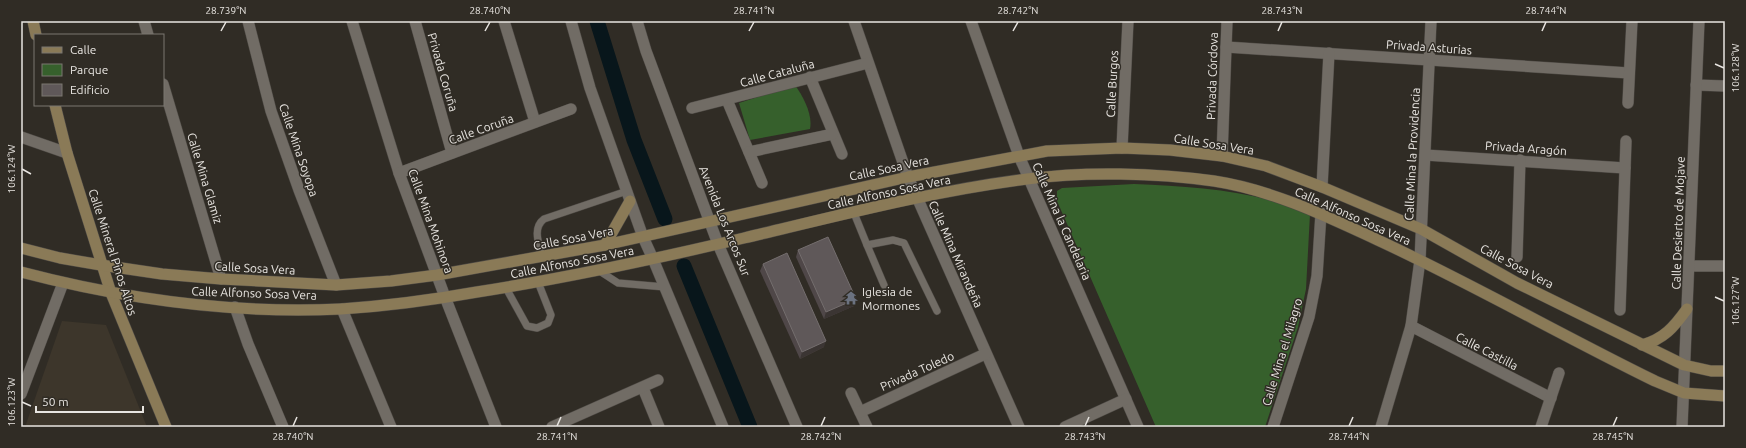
<svg xmlns="http://www.w3.org/2000/svg" width="1746" height="448" font-family="Ubuntu,sans-serif">
<rect width="100%" height="100%" fill="#302c25"/>
<path fill="#3d362b" d="M62,321L106,325L147,427H25Z"/>
<g fill="#36602c">
<path d="M795,85C803,96 813,115 810,129L750,140L739,103Z"/>
<path d="M1134,184C1182,186 1231,189 1278,202C1289,205 1299,210 1310,214L1306,289L1298,327L1265,427H1156L1057,201V191L1062,188Z"/>
</g>
<g fill="none" stroke-linecap="round" stroke-linejoin="round">
<g stroke="#08161b" stroke-width="15">
<path d="M597,21L634,140L665,219"/>
<path d="M684,266L750,427"/>
</g>
<g stroke="#4e4a45" stroke-width="8">
<g id="service">
<path d="M854,213L867,245L893,240L904,243L937,311"/>
<path d="M867,245L884,285"/>
<path d="M542,257C539,244 532,228 544,219L627,191"/>
<path d="M598,270L618,283L665,287"/>
<path d="M506,288L527,326L537,328L548,323L551,315L538,282"/>
</g>
</g>
<g stroke="#4e4a45" stroke-width="12">
<g id="minor">
<path d="M144,21L148,35"/>
<path d="M248,21L271,111L299,190L336,285"/>
<path d="M352,21L399,173L445,297L496,427"/>
<path d="M415,21L452,153"/>
<path d="M504,21L535,122"/>
<path d="M854,21L908,177L1019,427"/>
<path d="M971,21L1019,156L1138,427"/>
<path d="M1226,47L1629,73"/>
<path d="M810,77L842,154"/>
<path d="M163,84L221,279"/>
<path d="M1696,85L1725,86"/>
<path d="M727,100L762,183"/>
<path d="M1628,103L1632,21"/>
<path d="M692,108L868,63"/>
<path d="M21,137L67,153"/>
<path d="M1122,148L1128,21"/>
<path d="M749,152L833,134"/>
<path d="M1425,155L1625,168"/>
<path d="M1222,156L1227,21"/>
<path d="M399,173L571,109"/>
<path d="M1322,187L1329,53"/>
<path d="M718,244L797,427"/>
<path d="M1517,257L1520,160"/>
<path d="M653,259L723,427"/>
<path d="M1689,266H1725"/>
<path d="M235,307L248,344L283,427"/>
<path d="M342,309L391,427"/>
<path d="M1620,310L1626,141"/>
<path d="M1411,326L1551,398"/>
<path d="M643,388L659,427"/>
<path d="M851,393L867,427"/>
<path d="M21,394L63,283"/>
<path d="M860,412L985,354"/>
<path d="M552,427L658,380"/>
<path d="M1065,427L1126,399"/>
<path d="M1273,427L1309,317L1317,276L1321,213"/>
<path d="M1381,427L1411,326L1420,260L1431,21"/>
<path d="M1541,427L1559,373"/>
</g>
</g>
<g stroke="#4e4a45" stroke-width="12">
<g id="tertiary">
<path d="M571,21L590,88L643,237L653,259"/>
<path d="M637,21L646,51L718,244"/>
<path d="M1682,427L1699,21"/>
</g>
</g>
<g stroke="#4e4a45" stroke-width="12">
<g id="secondary">
<path d="M33,21L36,35"/>
<path d="M55,105L67,153L111,293L166,427"/>
<path d="M605,245L630,201"/>
<path d="M21,248L60,258L101,265L162,274L221,279L336,285L391,281L437,275L605,245L908,177L1047,151L1122,148L1170,150L1222,156L1266,166L1322,187L1421,229L1517,283L1684,365L1711,371H1725"/>
<path d="M21,272C124,299 235,314 341,309C386,306 432,300 477,292C566,278 655,259 744,238C837,216 932,191 1027,179C1085,171 1156,173 1214,181C1273,190 1328,217 1382,242C1474,285 1563,336 1655,381L1684,393L1725,396"/>
<path d="M1642,345C1664,339 1674,327 1687,309"/>
</g>
</g>
<use href="#service" stroke="#716c65" stroke-width="7"/>
<use href="#minor" stroke="#716c65" stroke-width="11"/>
<use href="#tertiary" stroke="#716c65" stroke-width="11"/>
<use href="#secondary" stroke="#8a7a57" stroke-width="11"/>
</g>
<g fill="#4f4748">
<path d="M798,250L854,306L824,319L796,257Z"/>
<path d="M763,264L824,347L800,359L760,271Z"/>
</g>
<g fill="#3b3533">
<path d="M856,299L854,306L824,319L826,312Z"/>
<path d="M826,341L824,347L800,359L802,352Z"/>
</g>
<g fill="#5f5859" stroke="#746e6e">
<path d="M828,237L856,299L826,312L798,250Z"/>
<path d="M787,253L826,341L802,352L763,264Z"/>
</g>
<path fill="none" stroke="#e8e5e1" stroke-width="1.5" d="M221,31L226,22M485,31L490,22M749,31L754,22M1013,31L1018,22M1278,31L1282,22M1542,31L1546,22M1715,64L1724,68M22,169L31,174M1715,297L1724,301M22,402L31,406M293,426L297,417M557,426L561,417M821,426L825,417M1085,426L1089,417M1349,426L1353,417M1613,426L1617,417"/>
<defs>
<g id="temple-bare" transform="scale(1.08)"><path d="M0-6L5-2H3V0L6.5 2.5H4V6H1.5V3h-3V6H-4V2.5H-6.5L-3 0V-2H-5Z" fill="#6b7280" stroke="#302c25" stroke-width="2.5" paint-order="stroke"/></g>
</defs>
<g fill-rule="evenodd">
<use href="#temple-bare" x="851" y="298"/>
</g>
<g text-anchor="middle" dominant-baseline="central" stroke-width="3" stroke-linejoin="round" paint-order="stroke">
<g font-size="12" fill="#e8e5e1" stroke="#302c25">
<text transform="translate(1429 47) rotate(4)">Privada Asturias</text>
<text transform="translate(443 72) rotate(74)">Privada Coruña</text>
<text transform="translate(777 73) rotate(-15)">Calle Cataluña</text>
<text transform="translate(1212 76) rotate(-88)">Privada Córdova</text>
<text transform="translate(1112 84) rotate(-87)">Calle Burgos</text>
<text transform="translate(481 129) rotate(-20)">Calle Coruña</text>
<text transform="translate(1214 144) rotate(9)">Calle Sosa Vera</text>
<text transform="translate(1526 148) rotate(4)">Privada Aragón</text>
<text transform="translate(299 150) rotate(71)">Calle Mina Soyopa</text>
<text transform="translate(1412 154) rotate(-87)">Calle Mina la Providencia</text>
<text transform="translate(889 168) rotate(-12)">Calle Sosa Vera</text>
<text transform="translate(205 178) rotate(73)">Calle Mina Glamiz</text>
<text transform="translate(889 192) rotate(-12)">Calle Alfonso Sosa Vera</text>
<text transform="translate(1353 216) rotate(24)">Calle Alfonso Sosa Vera</text>
<text transform="translate(431 221) rotate(70)">Calle Mina Mohinora</text>
<text transform="translate(725 221) rotate(68)">Avenida Los Arcos Sur</text>
<text transform="translate(1062 221) rotate(66)">Calle Mina la Candelaria</text>
<text transform="translate(1678 223) rotate(-88)">Calle Desierto de Mojave</text>
<text transform="translate(573 238) rotate(-11)">Calle Sosa Vera</text>
<text transform="translate(113 252) rotate(72)">Calle Mineral Pinos Altos</text>
<text transform="translate(956 254) rotate(66)">Calle Mina Mirandeña</text>
<text transform="translate(572 262) rotate(-11)">Calle Alfonso Sosa Vera</text>
<text transform="translate(1517 266) rotate(28)">Calle Sosa Vera</text>
<text transform="translate(255 268) rotate(3)">Calle Sosa Vera</text>
<text transform="translate(254 293) rotate(2)">Calle Alfonso Sosa Vera</text>
<text transform="translate(1487 351) rotate(27)">Calle Castilla</text>
<text transform="translate(1282 352) rotate(-73)">Calle Mina el Milagro</text>
<text transform="translate(917 371) rotate(-24)">Privada Toledo</text>
</g>
<g font-size="12" fill="#e8e5e1" stroke="#302c25" text-anchor="start">
<text x="862" y="291">Iglesia de<tspan x="862" dy="14">Mormones</tspan></text>
</g>
</g>
<rect width="1746" height="448" fill="none" stroke="#302c25" stroke-width="44"/>
<rect x="34" y="34" width="130" height="72" fill="#302c25" stroke="#7a7670"/>
<rect x="42" y="47" width="20" height="6" fill="#8a7a57" stroke="#7a7670"/>
<text x="70" y="54" font-size="12" fill="#e8e5e1">Calle</text>
<rect x="42" y="64" width="20" height="12" fill="#36602c" stroke="#7a7670"/>
<text x="70" y="74" font-size="12" fill="#e8e5e1">Parque</text>
<rect x="42" y="84" width="20" height="12" fill="#5f5859" stroke="#7a7670"/>
<text x="70" y="94" font-size="12" fill="#e8e5e1">Edificio</text>
<path d="M36 406v6h107v-6" fill="none" stroke="#e8e5e1" stroke-width="2"/>
<text x="42" y="406" font-size="12" fill="#e8e5e1" stroke="#302c25" stroke-width="3" paint-order="stroke">50 m</text>
<rect x="22" y="22" width="1702" height="404" fill="none" stroke="#e8e5e1" stroke-width="1.5"/>
<g font-size="10" text-anchor="middle" fill="#e8e5e1">
<text x="226" y="14">28.739°N</text>
<text x="490" y="14">28.740°N</text>
<text x="754" y="14">28.741°N</text>
<text x="1018" y="14">28.742°N</text>
<text x="1282" y="14">28.743°N</text>
<text x="1546" y="14">28.744°N</text>
<text transform="translate(1735 68) rotate(-90)" y="4">106.128°W</text>
<text transform="translate(11 169) rotate(-90)" y="4">106.124°W</text>
<text transform="translate(1735 301) rotate(-90)" y="4">106.127°W</text>
<text transform="translate(11 402) rotate(-90)" y="4">106.123°W</text>
<text x="293" y="440">28.740°N</text>
<text x="557" y="440">28.741°N</text>
<text x="821" y="440">28.742°N</text>
<text x="1085" y="440">28.743°N</text>
<text x="1349" y="440">28.744°N</text>
<text x="1613" y="440">28.745°N</text>
</g>
</svg>
